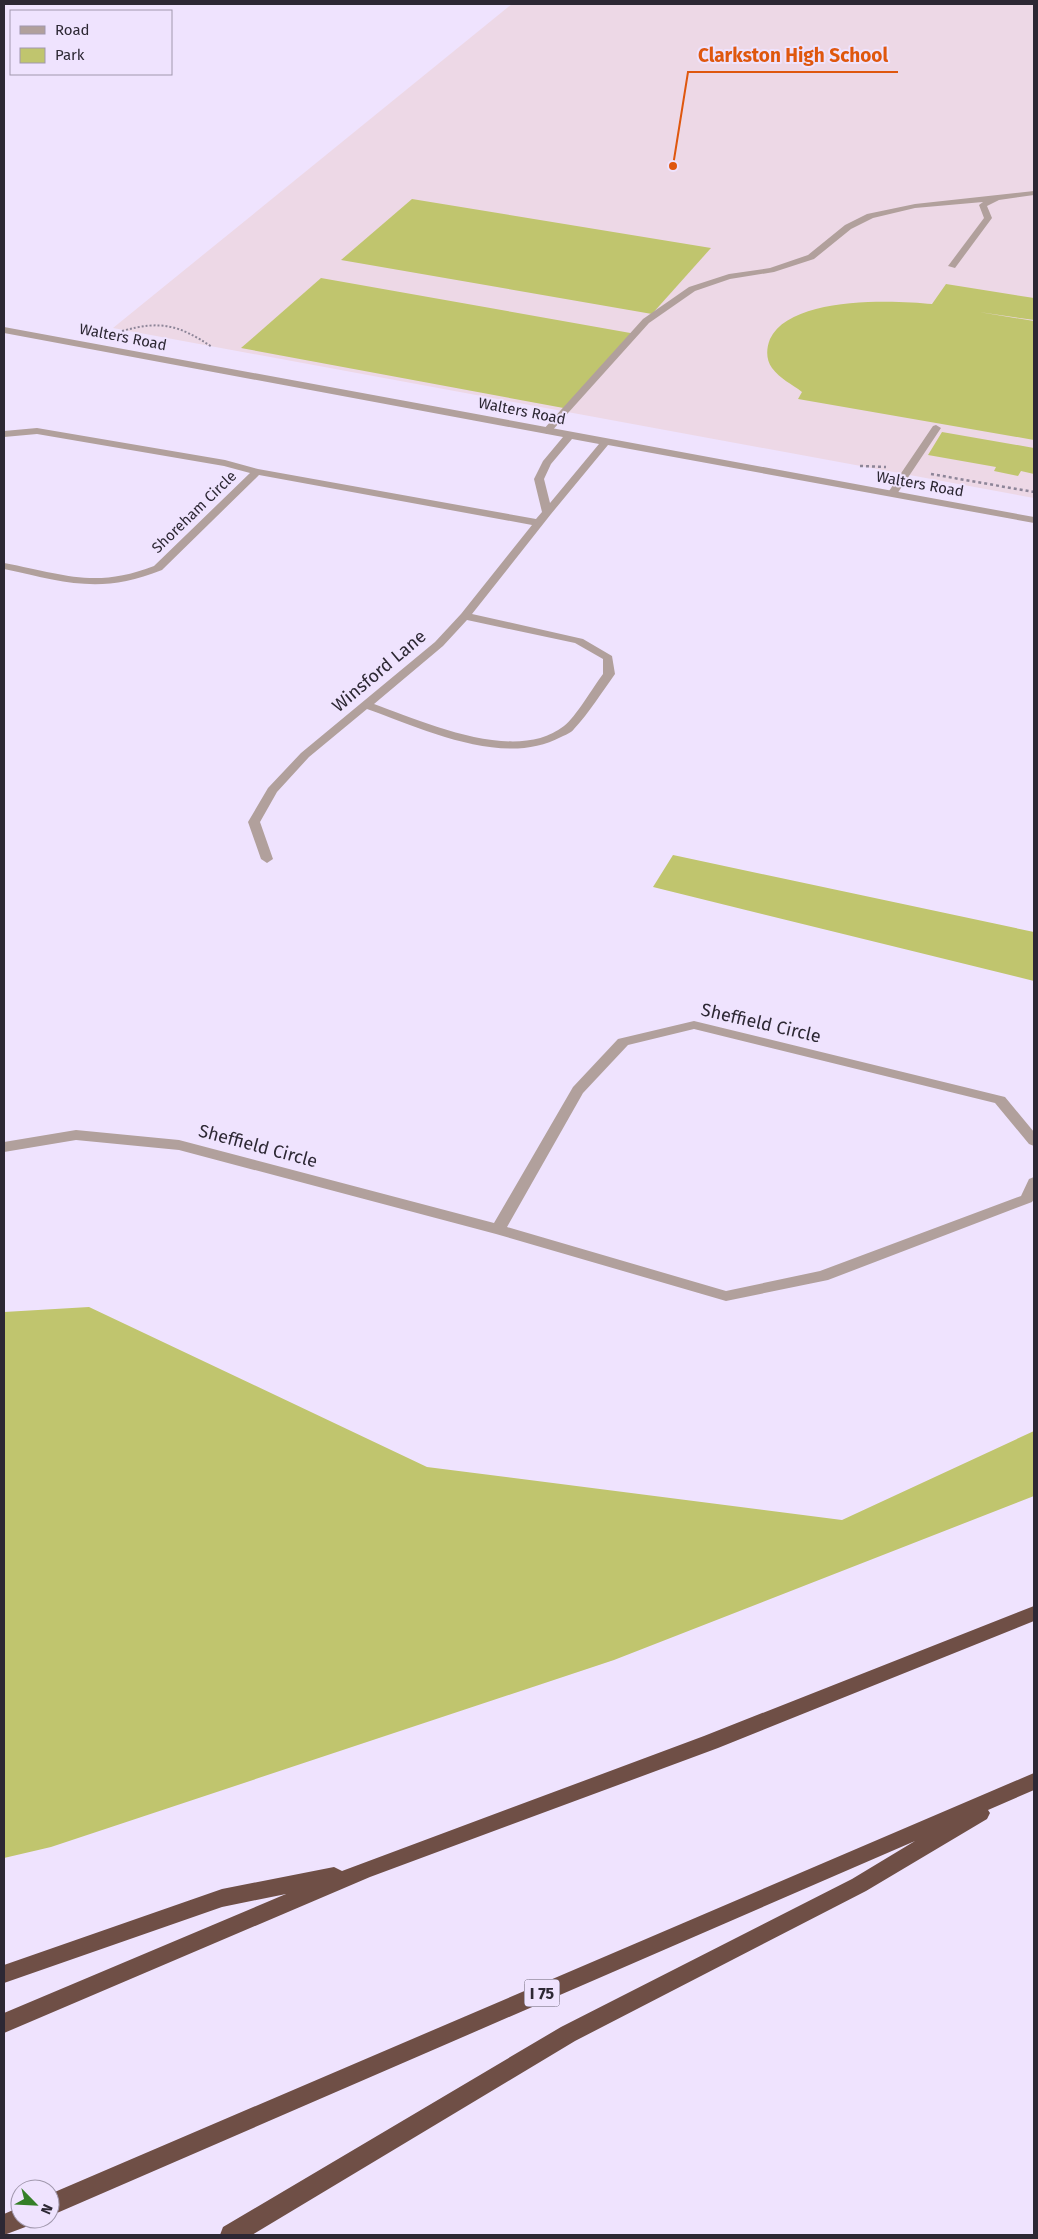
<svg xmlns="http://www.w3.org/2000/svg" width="1038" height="2239" font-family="'Fira Sans',sans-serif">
<rect width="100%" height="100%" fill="#efe3fe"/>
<path fill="#edd8e6" d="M512,4H1034V498L113,328Z"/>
<g fill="#c0c56e">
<path d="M412,199L711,248L652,314L341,260Z"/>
<path d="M321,278L636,334L569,409L241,348Z"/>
<path d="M946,284L1034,298V320L979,312L1034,321V440L798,399L802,392C792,384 780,379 772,368C766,360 766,349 770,339C790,296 893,300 932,304Z"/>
<path d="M942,432L1034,448V474L1021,471L1018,476L994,471L996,467L928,455Z"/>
<path d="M673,855L1034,932V981L653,887Z"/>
<path d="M89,1307L427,1467L842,1520L1034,1431V1496L614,1660L51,1847L4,1858V1312Z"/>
</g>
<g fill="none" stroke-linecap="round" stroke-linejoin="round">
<path stroke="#8d8598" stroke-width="2" stroke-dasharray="2 2" stroke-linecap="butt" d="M122,331C161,320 179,325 212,347"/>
<g stroke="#8d8598" stroke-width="2.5" stroke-dasharray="3 3" stroke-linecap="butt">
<path d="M860,466L886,467"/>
<path d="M931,474L1034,492"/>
</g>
<g fill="#b1a09c" fill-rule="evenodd">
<path d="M1034,191V195L999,200L987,206L992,218L955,268L948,266L984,218L979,205L983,202L915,208L873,218L851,229L814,259L774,272L730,279L695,291L649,323L550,433L547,434L542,431L643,319L689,287L729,274L770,268L808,255L845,225L867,214L915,204Z"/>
<path d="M936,425L941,428L897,494L896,496H888L887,494L933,426Z"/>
</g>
<g fill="#b1a09c" fill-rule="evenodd">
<path d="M4,327L1034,517V523L608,445L551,514L472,614L583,639L612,656L615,674C602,692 589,713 574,729C571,733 565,735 561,737C504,768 423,729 367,709L309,757L277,792L260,822L273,859L267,863L261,859L248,822L268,788L301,753L435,642L461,614L532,525L259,475L162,570C100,595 65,582 4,569V563C63,574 95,589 154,566L250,473L224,466L37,434L4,437V431L37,428L225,460L258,469L536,519L542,512L534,479L543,461L563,437L4,333ZM572,439L599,444L550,503L544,479L551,464ZM467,620L575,643L603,659V674C594,686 575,718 564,726C516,764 424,722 374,704L443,646Z"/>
<path d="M694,1021L1005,1097L1034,1132V1146L1029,1144L995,1103L694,1029L628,1045L583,1093L507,1227L726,1291L820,1271L1021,1196L1029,1179L1034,1177V1199L1032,1202L828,1280L726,1301L496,1234L179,1150L76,1140L4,1152V1142L76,1130L179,1140L494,1223L573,1087L618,1039Z"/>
</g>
<g fill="#6f4f46" fill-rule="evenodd">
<path d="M1034,1606V1621L718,1748L370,1877L4,2033V2013L286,1894L222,1907L4,1983V1965L222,1889L334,1867L342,1871L704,1736Z"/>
<path d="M1034,1773V1790L988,1810L990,1813L987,1819L866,1891L575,2041L252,2235H220L223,2227L561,2027L852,1879L915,1841L50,2216V2194Z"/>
<path d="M20,2207V2219H31L28,2226L4,2235V2214Z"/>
</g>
</g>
<g text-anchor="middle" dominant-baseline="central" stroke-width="4" stroke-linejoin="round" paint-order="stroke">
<g font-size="15" fill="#2d2834" stroke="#efe3fe">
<text transform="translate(123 337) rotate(11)">Walters Road</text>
<text transform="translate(522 411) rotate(11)">Walters Road</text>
<text transform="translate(920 484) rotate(10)">Walters Road</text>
<text transform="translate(194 512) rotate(-44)">Shoreham Circle</text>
</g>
<rect fill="#efe3fe" stroke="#676071" stroke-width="1" x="524.5" y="1979.5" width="35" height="27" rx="4"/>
<g font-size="16" font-weight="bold" fill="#2d2834">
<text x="542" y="1993">I 75</text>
</g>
<g font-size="18" fill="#2d2834" stroke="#efe3fe">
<text transform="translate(379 671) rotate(-40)">Winsford Lane</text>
<text transform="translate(761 1023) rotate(13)">Sheffield Circle</text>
<text transform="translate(258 1146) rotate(15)">Sheffield Circle</text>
</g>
</g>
<path fill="none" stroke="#df570e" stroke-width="2" d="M673 166L688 72H898"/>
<circle fill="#df570e" stroke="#efe3fe" stroke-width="2" cx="673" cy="166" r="5"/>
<g font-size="19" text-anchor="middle" font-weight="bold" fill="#df570e" stroke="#efe3fe" stroke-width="4" stroke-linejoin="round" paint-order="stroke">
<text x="793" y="62">Clarkston High School</text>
</g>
<rect width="1038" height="2239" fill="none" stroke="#2d2834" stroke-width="10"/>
<rect x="10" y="10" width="162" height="65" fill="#efe3fe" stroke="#a198ad"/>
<rect x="20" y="26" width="25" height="8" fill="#b1a09c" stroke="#a198ad"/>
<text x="55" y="35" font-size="15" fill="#2d2834">Road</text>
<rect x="20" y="48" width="25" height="15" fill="#c0c56e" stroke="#a198ad"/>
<text x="55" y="60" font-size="15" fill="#2d2834">Park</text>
<g transform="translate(35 2204) rotate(114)"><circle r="24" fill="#efe3fe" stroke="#a198ad"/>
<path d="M0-4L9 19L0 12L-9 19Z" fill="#347f27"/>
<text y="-8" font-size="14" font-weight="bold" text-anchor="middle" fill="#2d2834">N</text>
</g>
</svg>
